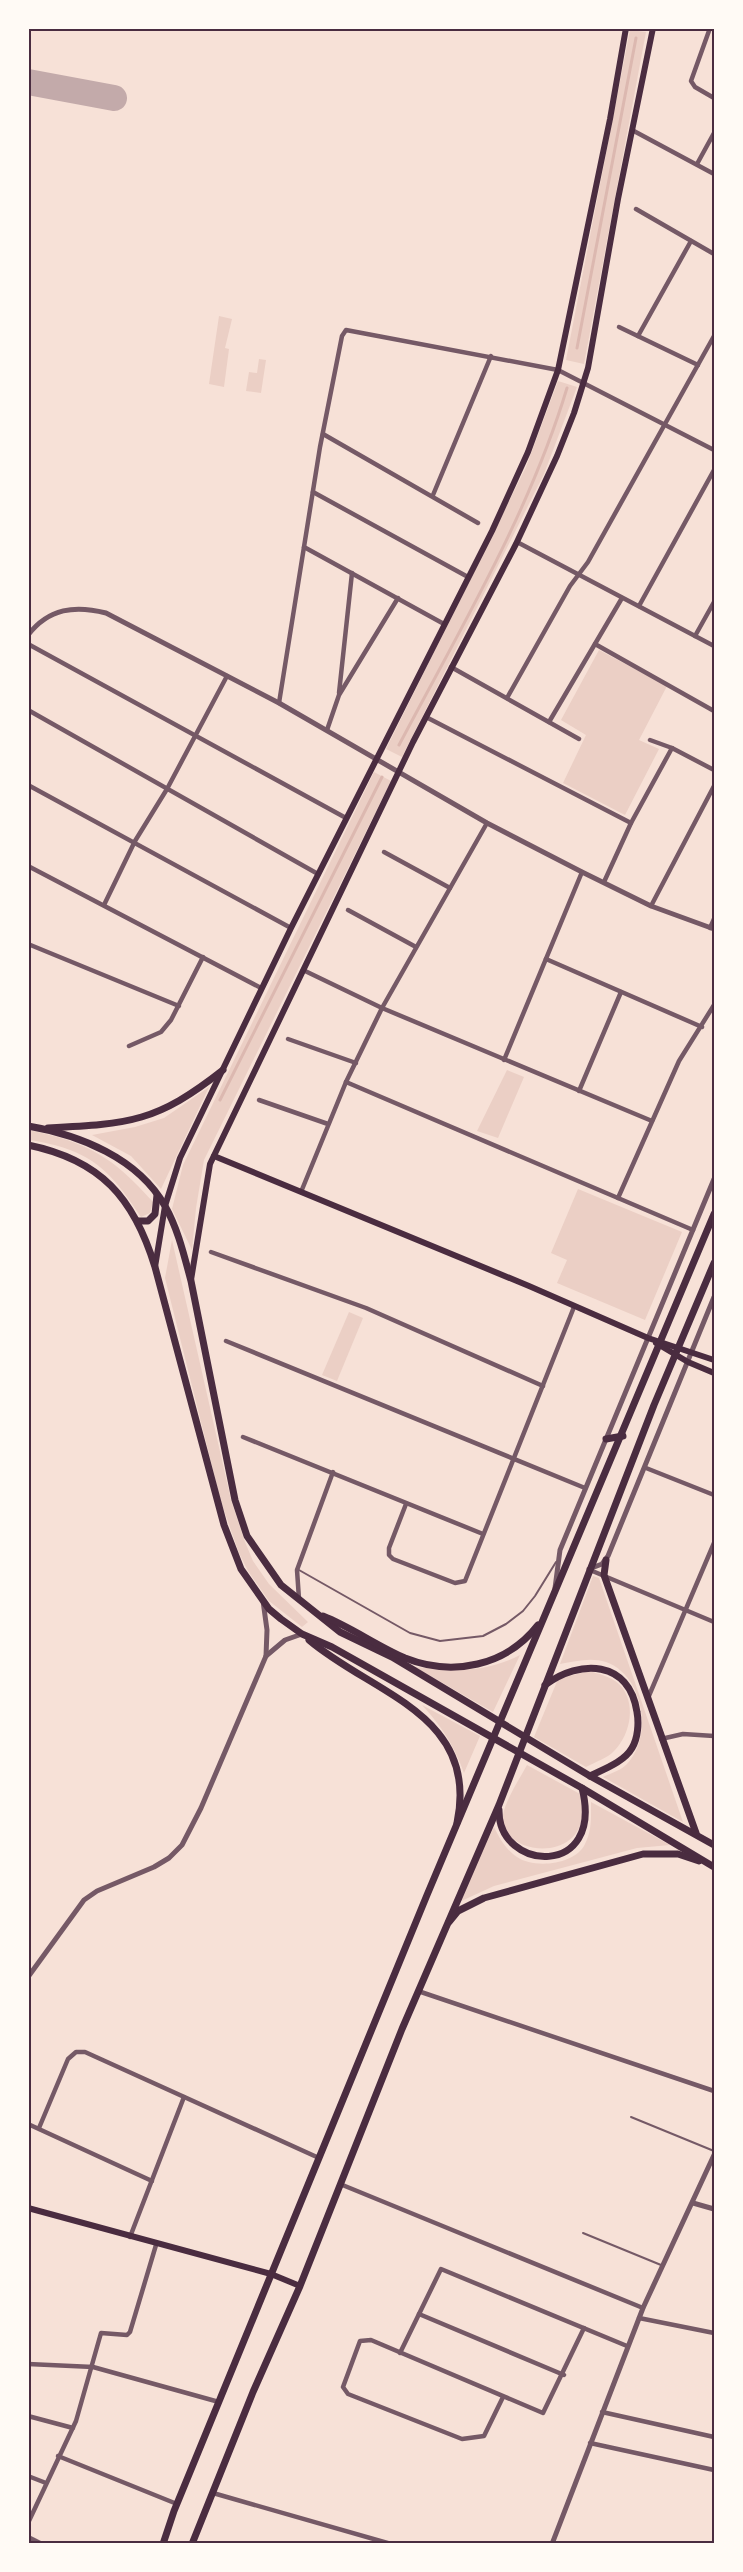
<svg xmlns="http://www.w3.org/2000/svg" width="743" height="2572" font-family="'PT Sans Narrow',sans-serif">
<rect width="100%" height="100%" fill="#f7e1d7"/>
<g fill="#ebcfc5">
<path d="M630,30L646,32L584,364L566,360Z"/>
<path d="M219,316L232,319L225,348L229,349L224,387L209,384Z"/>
<path d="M259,359L266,360L261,393L246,391L249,372L257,373Z"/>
<path d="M558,381L577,387L544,474L402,757L386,749L526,467Z"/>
<path d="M599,650L667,686L639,740L659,749L625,815L563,783L586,735L561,720Z"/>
<path d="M374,772L391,781L204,1160L196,1208L192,1250L172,1209L183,1165Z"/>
<path d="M507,1070L524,1077L498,1138L477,1131Z"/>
<path d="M209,1087L161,1189L131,1156L92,1135L135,1127L164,1118Z"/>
<path d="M28,1130C88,1142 113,1157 153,1202L150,1213L141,1217C109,1168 89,1149 29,1140Z"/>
<path d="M578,1189L682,1232L645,1320L557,1283L567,1260L551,1253Z"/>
<path d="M172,1240L231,1500L245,1542L253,1561L269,1584L308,1622L302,1627L269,1601L248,1571L239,1553L221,1502L165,1278Z"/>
<path d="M349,1312L363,1318L337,1381L322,1375Z"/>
<path d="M593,1576L599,1578L683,1822L603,1777C611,1773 622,1770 627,1764C654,1735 643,1675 606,1662C591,1657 576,1661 560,1664Z"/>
<path d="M520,1655L493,1712L415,1667C453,1671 485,1673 520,1655Z"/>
<path d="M589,1671C599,1674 610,1676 619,1684C637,1702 631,1734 614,1751C608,1758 595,1762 586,1767L534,1737L558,1679Z"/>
<path d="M422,1705L480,1736L464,1773C454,1745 442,1727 422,1705Z"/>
<path d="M527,1765L580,1794C599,1868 496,1858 503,1815C505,1801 520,1778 527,1765Z"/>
<path d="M591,1802L670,1845L637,1848L494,1886L457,1903L494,1827C500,1839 506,1850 517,1857C534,1869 575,1865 585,1844C592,1831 591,1817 591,1802Z"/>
</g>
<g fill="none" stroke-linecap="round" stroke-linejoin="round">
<g stroke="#dcb8b0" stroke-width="3">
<path d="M577,348L636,38"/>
<path d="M399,745C460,629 529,514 567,388"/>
<path d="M220,1100L382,777"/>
</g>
<path stroke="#c3aaaa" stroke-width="26" d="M28,82L114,98"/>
<g stroke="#755966" stroke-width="2">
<path d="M299,1570L410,1633L440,1641L483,1636L506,1624L523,1611L535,1596L556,1562"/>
<path d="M631,2117L714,2151"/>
<path d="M583,2233L661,2265"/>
</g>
<g stroke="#755966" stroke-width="4.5">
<path d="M710,28L691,81L695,87L714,98"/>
<path d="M632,130L714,174"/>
<path d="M697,164L714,133"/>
<path d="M636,209L714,254"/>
<path d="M619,327L698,365"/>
<path d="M638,336L691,241"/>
<path d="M323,434L478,523"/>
<path d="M313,492L468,577"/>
<path d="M433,495L491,356"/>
<path d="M517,542L714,646"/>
<path d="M304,547L444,624"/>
<path d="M639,606L714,470"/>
<path d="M695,636L714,602"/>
<path d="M28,644L346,818"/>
<path d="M595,644L714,711"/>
<path d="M451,667L579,739"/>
<path d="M339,693L352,573"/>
<path d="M507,698L570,586L588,562L714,336"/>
<path d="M279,703L320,447L342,336L346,330L558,370L714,450"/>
<path d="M28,710L318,874"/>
<path d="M426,717L631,823"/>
<path d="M549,722L622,598"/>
<path d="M327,730L339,695L398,598"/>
<path d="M650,740L672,748L714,770"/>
<path d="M28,785L291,928"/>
<path d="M384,852L450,888"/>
<path d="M28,866L261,988"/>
<path d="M604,882L631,823L672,748"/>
<path d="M104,905L135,841L167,789L227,676"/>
<path d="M651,906L714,786"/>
<path d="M348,910L416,947"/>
<path d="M710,928L714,919"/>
<path d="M28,944L179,1006"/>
<path d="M546,959L702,1027"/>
<path d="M303,970L382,1008L652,1121"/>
<path d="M288,1039L356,1063"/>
<path d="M129,1046L161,1032L171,1020L203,957"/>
<path d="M504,1060L582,872"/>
<path d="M346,1082L693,1230"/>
<path d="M579,1091L621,992"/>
<path d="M259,1100L328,1124"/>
<path d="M301,1192L346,1082L382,1008L487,823"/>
<path d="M618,1198L679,1061L714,1005"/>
<path d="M211,1252L366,1308L543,1386"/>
<path d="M226,1341L585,1488"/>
<path d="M243,1437L483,1534"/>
<path d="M646,1468L714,1495"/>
<path d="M406,1504L389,1548V1555L393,1559L455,1583L465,1581L574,1307"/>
<path d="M590,1570L714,1622"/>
<path d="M299,1599L297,1570L333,1472"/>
<path d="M648,1698L714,1543"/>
<path d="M661,1739L683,1734L714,1736"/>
<path d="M418,1991L714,2091"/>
<path d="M28,2124L152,2181"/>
<path d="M39,2128L68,2059L76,2052H85L319,2158"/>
<path d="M340,2184L643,2308"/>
<path d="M130,2237L184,2097"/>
<path d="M419,2314L564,2375"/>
<path d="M639,2318L714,2333"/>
<path d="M400,2353L441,2269L627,2346"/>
<path d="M28,2364L93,2367L219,2402"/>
<path d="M503,2397L484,2436L462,2439L348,2394L343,2387L360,2341L371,2340L543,2413L584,2328"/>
<path d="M602,2412L714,2437"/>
<path d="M28,2416L73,2428"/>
<path d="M590,2443L714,2470"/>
<path d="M58,2456L177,2504"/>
<path d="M28,2476L46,2483"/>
<path d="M213,2493L391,2544"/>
<path d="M28,2523L76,2421L101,2333L127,2335L130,2332L156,2245"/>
<path d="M28,2537L42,2544"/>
</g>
<g stroke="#755966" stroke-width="5">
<path d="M28,635C49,608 75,605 106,613L279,703L487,823L582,872L651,906L714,929"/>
<path d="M589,1569L602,1564L608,1556L714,1297"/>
<path d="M555,1588L560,1550L714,1179"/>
<path d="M266,1656L285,1640L302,1634"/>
<path d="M28,1977L84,1900L97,1891L154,1867L169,1858L182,1845L201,1808L266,1656L267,1630L263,1601"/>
<path d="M693,2203L714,2209"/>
<path d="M552,2544L643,2308L714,2155"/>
</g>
<g stroke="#4a2c40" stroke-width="6">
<path d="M214,1156L529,1286L648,1338L714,1360"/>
<path d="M155,1267L165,1206L180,1158L291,928L492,531L528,452L558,370L610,119L626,28"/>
<path d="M191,1280L210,1164L413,742L516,544L557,456L574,413L588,368L618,199L653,28"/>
<path d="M656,1343L688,1362L714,1373"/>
<path d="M28,2208L271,2274L300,2286"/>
</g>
<g stroke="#4a2c40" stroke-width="7">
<path d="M28,1126C80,1135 138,1158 165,1206C178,1229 184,1255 191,1281L235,1500L247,1536L281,1585L340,1632L392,1657L590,1776L714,1845"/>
<path d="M48,1128C130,1124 157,1122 223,1070"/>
<path d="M28,1145C101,1160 134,1198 155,1267L224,1525L241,1569L269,1609L281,1619L302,1634L332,1647L582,1788L714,1867"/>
<path d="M138,1221H148L155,1214L157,1195"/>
<path d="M606,1439L623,1436"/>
<path d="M606,1560L604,1575L696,1833"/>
<path d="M323,1616C351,1627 377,1646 405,1658C453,1677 506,1666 538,1625"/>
<path d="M309,1640C372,1694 480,1714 457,1823"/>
<path d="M545,1685C580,1659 629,1660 637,1712C639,1723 638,1738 632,1748C624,1762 604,1769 590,1776"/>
<path d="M499,1810C498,1872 605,1879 582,1788"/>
<path d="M449,1922L458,1911L484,1898L643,1854H678L699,1861"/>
<path d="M163,2544L174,2511L427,1895L714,1214"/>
<path d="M192,2544L253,2392L300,2286L402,2029L499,1805L654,1405L714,1263"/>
</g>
</g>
<rect width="743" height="2572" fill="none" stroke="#fffaf5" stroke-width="60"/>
<rect x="30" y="30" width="683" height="2512" fill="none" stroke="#4a2c40" stroke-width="2"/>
</svg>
